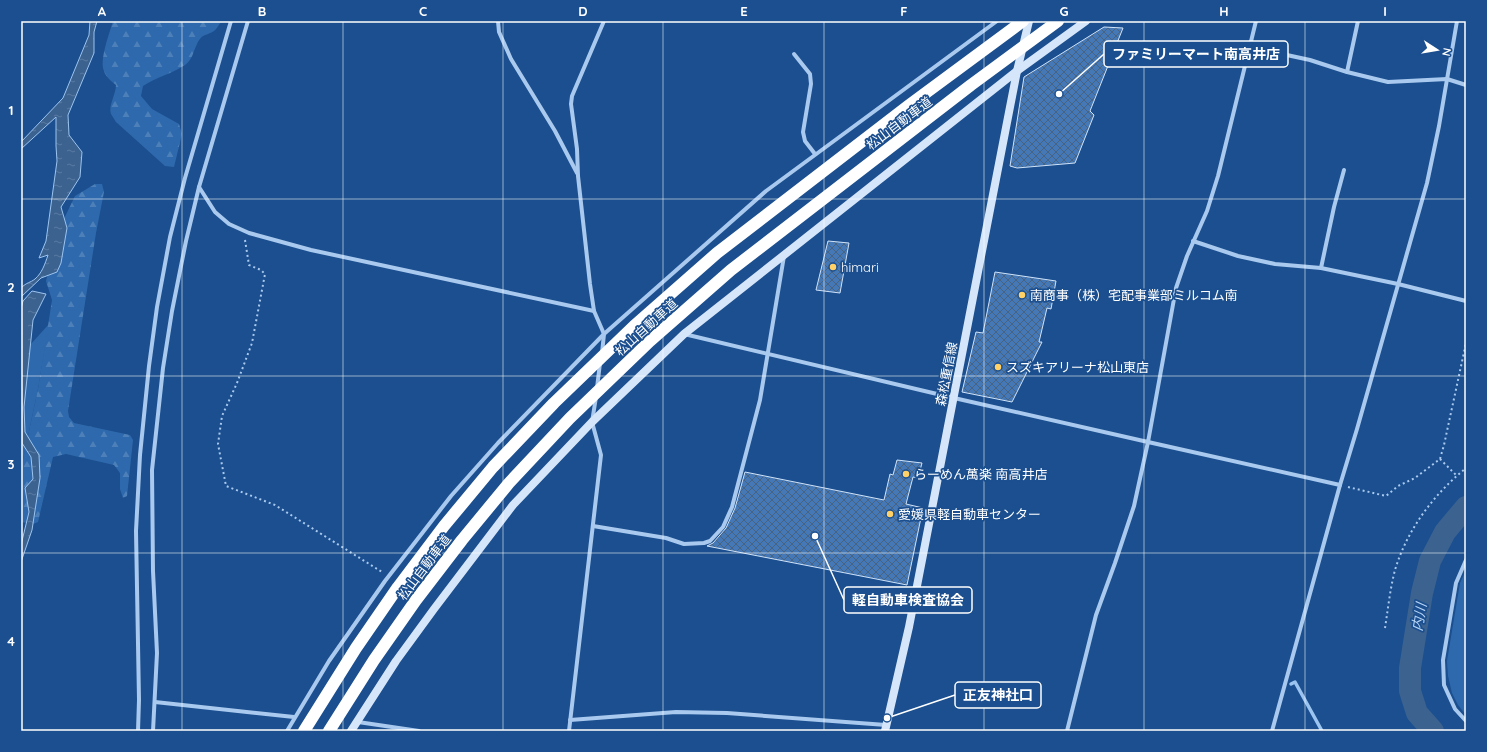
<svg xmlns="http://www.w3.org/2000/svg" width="1487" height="752" font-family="Quicksand,'Noto Sans JP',sans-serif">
<defs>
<pattern id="forest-firs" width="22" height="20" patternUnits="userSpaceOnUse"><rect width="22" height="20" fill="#2e69ad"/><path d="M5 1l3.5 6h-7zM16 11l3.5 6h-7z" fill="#4d80b9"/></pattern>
<pattern id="water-ripples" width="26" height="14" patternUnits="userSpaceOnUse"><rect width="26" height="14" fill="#3c6290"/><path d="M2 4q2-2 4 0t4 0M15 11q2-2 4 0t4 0" fill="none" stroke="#597aa1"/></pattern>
<pattern id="building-cross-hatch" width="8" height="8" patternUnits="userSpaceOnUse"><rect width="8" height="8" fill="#4478b7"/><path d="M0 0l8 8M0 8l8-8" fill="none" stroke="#486282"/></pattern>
</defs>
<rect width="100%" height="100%" fill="#1b4f8f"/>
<g fill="#2e69ad">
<path d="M49,324L38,389L21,469V355Z"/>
<path d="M1466,570V715L1458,705L1452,693L1448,676L1447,661L1460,583Z"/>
</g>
<g fill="url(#forest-firs)">
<path d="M113,21H222C219,24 217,29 214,31C207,36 202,33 197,44C193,52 193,59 185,65C172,74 156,77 143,86L141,96L152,109L179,124L182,134L174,167L165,166L116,122C115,120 112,116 111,114C108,106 116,94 116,85C111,81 106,77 104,71C99,60 110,32 113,21Z"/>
<path d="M95,184H102L104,192L96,233L68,411L69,417L74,423L130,435L133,440L127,496L123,498L120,489V473L114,465L66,454L53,457L38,522L33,524L21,522V469L38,389L52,300L46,281L60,227L75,196Z"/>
</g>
<g fill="url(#water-ripples)" stroke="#9cc4f0">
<path d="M90,21H97L94,32V53L68,115L69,135L82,152L80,177L61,207L67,228L61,263L57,272L41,278L21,297V288C27,282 30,283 35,279C42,273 45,264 48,255L39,258L46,241L57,161L56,146V117L21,149V142L63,98L89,35Z"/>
<path d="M32,291L46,294L33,320L24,407L25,432L39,455L40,478L32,530L21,562V545L29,512L25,488L33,479L31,457L22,443L21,308L23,301Z"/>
</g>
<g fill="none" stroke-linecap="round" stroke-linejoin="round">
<path stroke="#9cc4f0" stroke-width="3.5" d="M1291,684L1295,682L1322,731"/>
<path stroke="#3c6290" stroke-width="22" d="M1433,731L1417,713L1410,691V668L1422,593L1430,561L1445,532L1466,507"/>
</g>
<g fill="url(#building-cross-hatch)" stroke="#cfe3fa">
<path d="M1104,27L1123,28L1090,111L1094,115L1075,163L1017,168L1010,166L1024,77Z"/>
<path d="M828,241L849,243L840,293L816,290Z"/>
<path d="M995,272L1056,281L1051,309L1047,308L1039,342H1042L1012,402L962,392L976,332L983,333Z"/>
<path d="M897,460L922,463L918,478L913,477L906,504L923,508L907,585L707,546L713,543L726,528L735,508L745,472L884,500L890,474L893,475Z"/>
</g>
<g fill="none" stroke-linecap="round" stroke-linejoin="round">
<g stroke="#a9c9ee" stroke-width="2" stroke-dasharray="2 3" stroke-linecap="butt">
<path d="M245,240L249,265L261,270L265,274L252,343L237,383L222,416L218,444L226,486L275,505L382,572"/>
<path d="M1440,459L1457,476"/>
<path d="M1348,487L1386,496L1398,486L1415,478L1436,462L1440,459L1444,445L1466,343"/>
<path d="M1385,628C1388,609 1390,589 1395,570C1407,530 1433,495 1466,468"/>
</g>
<g stroke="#a9c9ee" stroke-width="4">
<path d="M498,21L499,32L511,59L555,131L577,173"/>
<path d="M1250,47L1310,60L1347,72L1388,82L1447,79L1466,85"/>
<path d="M794,54L810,74L811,84L803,132L805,141L815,154"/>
<path d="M1347,72L1358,21"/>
<path d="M199,187L215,212L229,224L249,233L311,250L594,311"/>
<path d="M1193,241L1238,256L1275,264L1321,268L1398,284L1466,301"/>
<path d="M1321,268L1334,207L1344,170"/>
<path d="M684,334L954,398L1148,442L1176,288L1187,256L1207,211L1218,176L1256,21"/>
<path d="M602,353L604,334L594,311L590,284L578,176L577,149L571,104L572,96L604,21"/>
<path d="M597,388L600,363"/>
<path d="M593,526L666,538L684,544L704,543L710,541L723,527L732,507L760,400L784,256"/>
<path d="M1466,560L1456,583L1443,660L1444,685L1455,709L1466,721"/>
<path d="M155,702L294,717"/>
<path d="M570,720L676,712L727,713L886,725"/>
<path d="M358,722L419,731"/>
<path d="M138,731L139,700L136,531L140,455L149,366L157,307L170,237L185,178L231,21"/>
<path d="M153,731L157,653L153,571L152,470L163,368L172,311L186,241L199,187L248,21"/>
<path d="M287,731L329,661L385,581L451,496L498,443L604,334L766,191L997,21"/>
<path d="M569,731L601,455L592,422L596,397"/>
<path d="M1067,731L1096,615L1115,563L1134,506L1148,442L1340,485"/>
<path d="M1272,731L1340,485L1357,429L1427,183L1439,126L1457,21"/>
</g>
<g stroke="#d6e6fa" stroke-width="8">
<path d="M351,731L396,661L434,609L513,505L592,422L684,334L1017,71L1086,21"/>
<path d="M885,731L909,627L1017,71L1029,21"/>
</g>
<g stroke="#fff" stroke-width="12">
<path d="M304,731L356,648L398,587L444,526L493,467L554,403L634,326L717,253L908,106L1023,21"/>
<path d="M329,731L374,660L416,600L462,540L509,483L570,418L650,341L731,270L971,85L1058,21"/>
</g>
</g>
<path fill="none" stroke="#fff" stroke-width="1" stroke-opacity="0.55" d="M182,21V731M343,21V731M503,21V731M663,21V731M824,21V731M984,21V731M1144,21V731M1305,21V731M21,199H1466M21,376H1466M21,553H1466"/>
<g fill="#ffd166" stroke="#1b4f8f" stroke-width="1.5">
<circle cx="833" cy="267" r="4"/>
<circle cx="1022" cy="295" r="4"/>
<circle cx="998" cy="367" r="4"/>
<circle cx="906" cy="474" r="4"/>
<circle cx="890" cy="514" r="4"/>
</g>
<g text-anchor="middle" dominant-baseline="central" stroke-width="3.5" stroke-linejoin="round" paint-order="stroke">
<g font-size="13" fill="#fff" stroke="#1b4f8f">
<text transform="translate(899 123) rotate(-37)">松山自動車道</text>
<text transform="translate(646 327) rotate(-42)">松山自動車道</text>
<text transform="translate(946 374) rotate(-79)">森松重信線</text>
<text transform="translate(424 567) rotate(-53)">松山自動車道</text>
</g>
<g font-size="13" fill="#fff" stroke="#1b4f8f" text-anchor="start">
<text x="841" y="267">himari</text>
<text x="1030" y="295">南商事（株）宅配事業部ミルコム南</text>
<text x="1006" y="367">スズキアリーナ松山東店</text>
<text x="914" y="474">らーめん萬楽 南高井店</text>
<text x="898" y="514">愛媛県軽自動車センター</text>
</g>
<g font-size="14" font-style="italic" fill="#b5d3f5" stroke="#1b4f8f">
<text transform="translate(1419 617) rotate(-80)">内川</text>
</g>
</g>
<path fill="none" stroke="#fff" stroke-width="1.5" d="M1059 94L1104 54M815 536L844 600M887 718L955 695"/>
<g fill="#fff" stroke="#1b4f8f" stroke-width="1.5">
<circle cx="1059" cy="94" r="4"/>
<circle cx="815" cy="536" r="4"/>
<circle cx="887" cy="718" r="4"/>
</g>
<g fill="#1b4f8f" stroke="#fff" stroke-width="1.5">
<rect x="1104" y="41" width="184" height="26" rx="4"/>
<rect x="844" y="587" width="128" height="26" rx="4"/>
<rect x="955" y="682" width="86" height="26" rx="4"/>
</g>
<g font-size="14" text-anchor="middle" font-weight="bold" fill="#fff">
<text x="1196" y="59">ファミリーマート南高井店</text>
<text x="908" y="605">軽自動車検査協会</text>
<text x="998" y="700">正友神社口</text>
</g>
<rect width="1487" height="752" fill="none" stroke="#1b4f8f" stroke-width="44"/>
<g transform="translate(1437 50) rotate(102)" stroke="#1b4f8f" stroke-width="3" paint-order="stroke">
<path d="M0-3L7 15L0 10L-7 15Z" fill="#ffffff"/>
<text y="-6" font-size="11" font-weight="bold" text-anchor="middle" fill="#ffffff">N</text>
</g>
<rect x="22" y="22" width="1443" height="708" fill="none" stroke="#fff" stroke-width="1.5"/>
<g font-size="13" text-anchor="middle" font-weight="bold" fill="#fff">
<text x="102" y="16">A</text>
<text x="262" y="16">B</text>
<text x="423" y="16">C</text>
<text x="583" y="16">D</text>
<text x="744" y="16">E</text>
<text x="904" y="16">F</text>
<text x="1064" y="16">G</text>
<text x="1224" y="16">H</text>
<text x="1385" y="16">I</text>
<text x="11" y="115">1</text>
<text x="11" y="292">2</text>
<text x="11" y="469">3</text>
<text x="11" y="646">4</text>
</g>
</svg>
